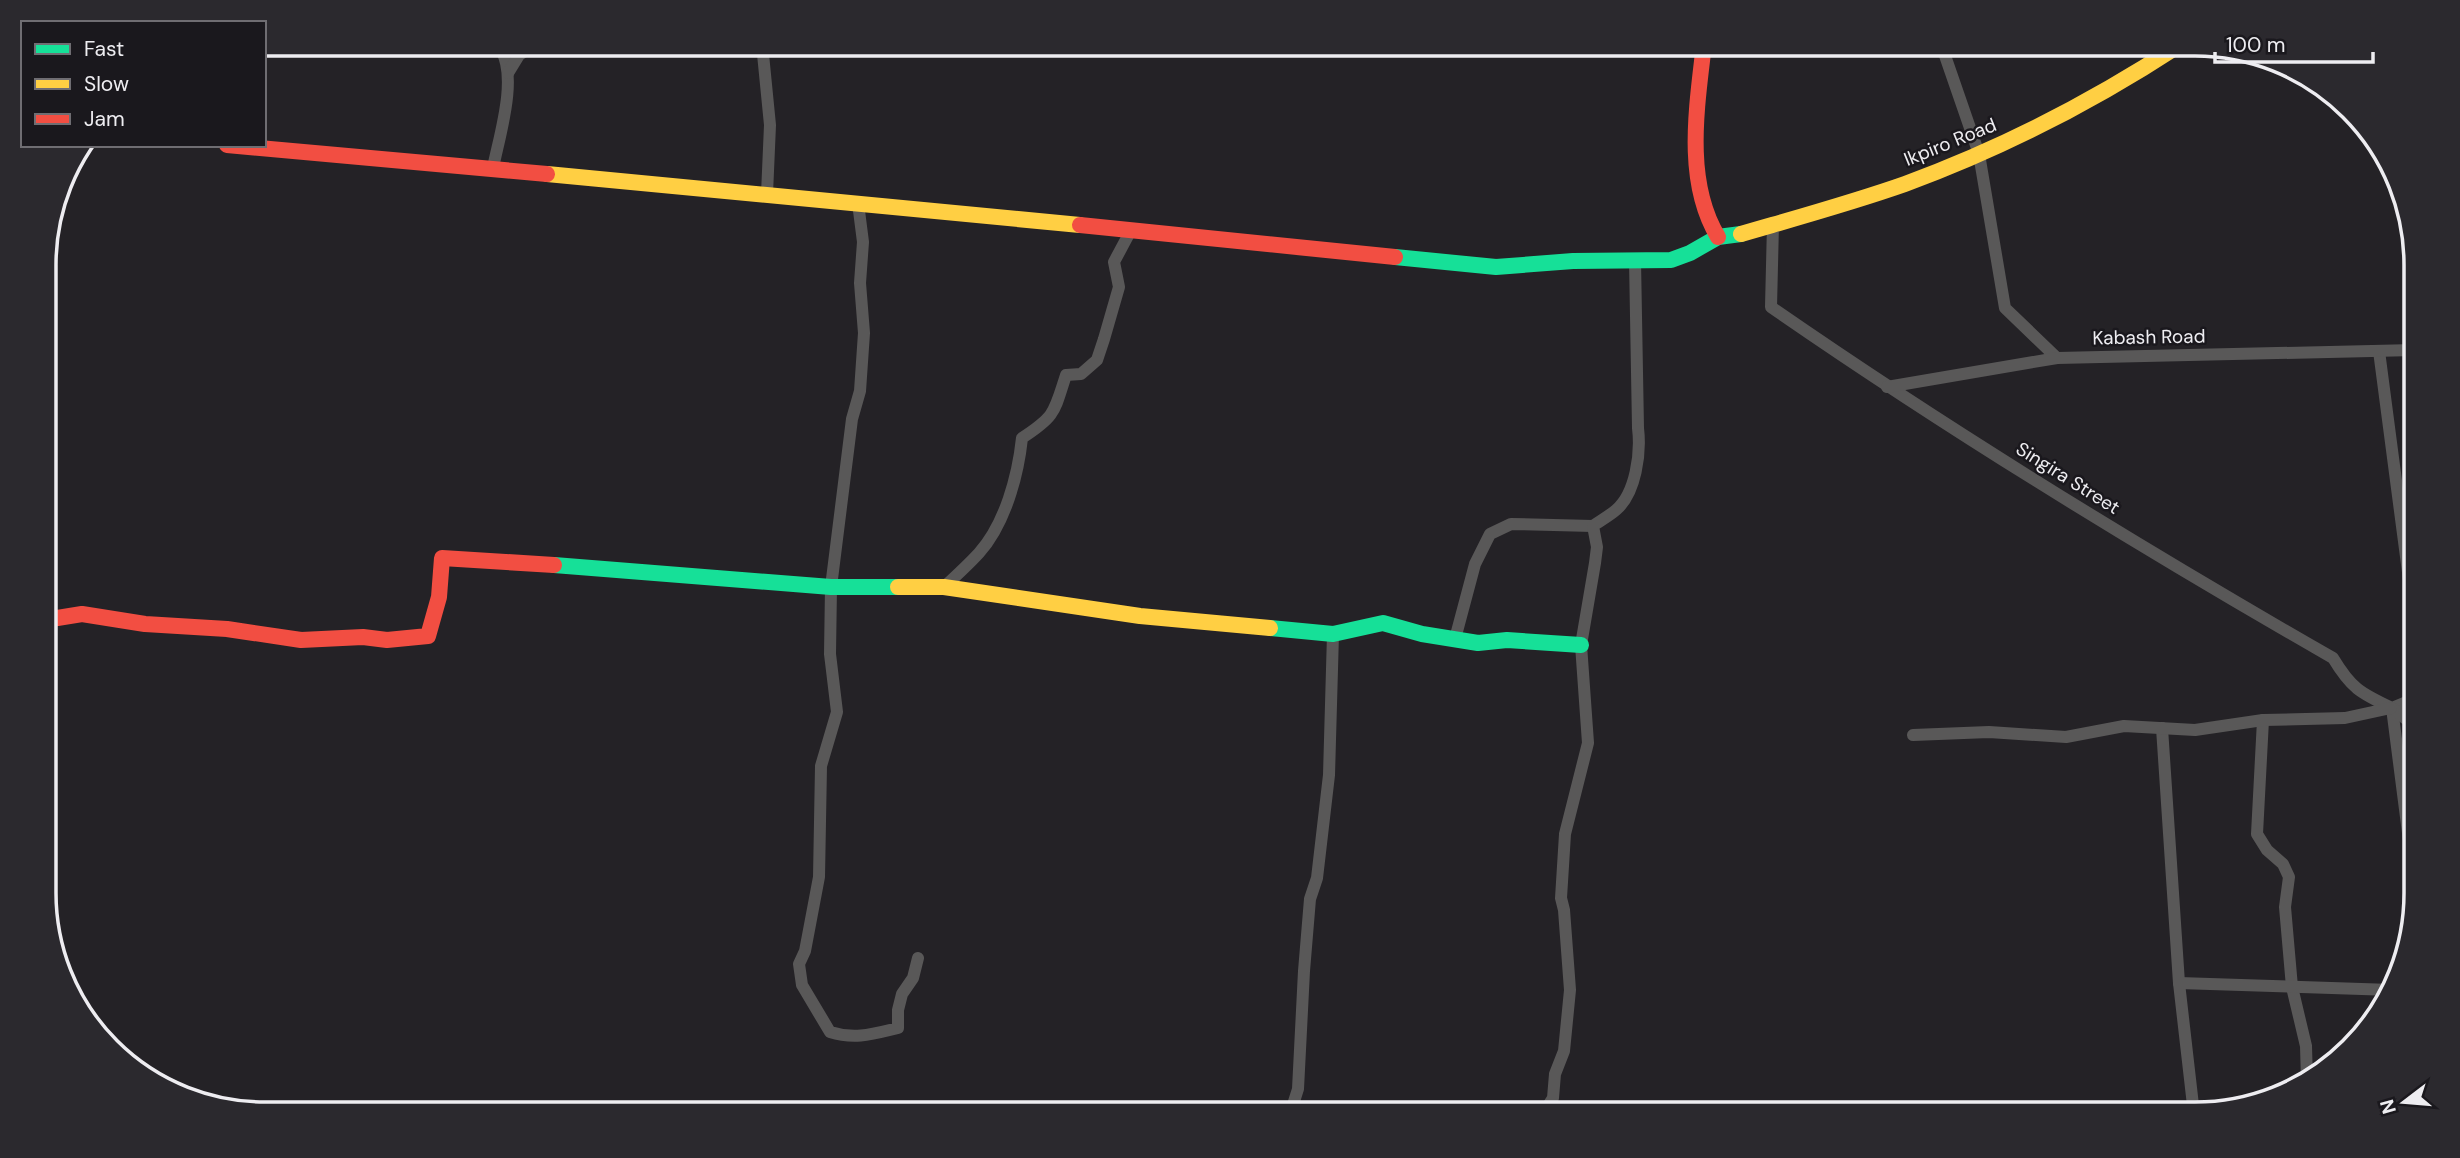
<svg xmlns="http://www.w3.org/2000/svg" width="2460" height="1158" font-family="'DM Sans',sans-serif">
<rect width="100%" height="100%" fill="#242226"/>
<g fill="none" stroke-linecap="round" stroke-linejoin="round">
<g stroke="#595858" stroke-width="12">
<path d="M450,44L489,46L501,50C518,79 499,137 493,168"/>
<path d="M762,44L770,125L767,194"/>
<path d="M1941,44L1979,154L2005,308L2057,358"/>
<path d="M508,73L519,55L536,44"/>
<path d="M858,203L863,242L860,283L864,333L860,391L852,419L831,587L830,654L837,712L821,766L819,877L805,951L799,964L802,985L830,1032C855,1040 873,1034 898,1028V1010L902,994L913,978L918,958"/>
<path d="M1773,224L1771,307C1953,433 2141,548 2333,658C2351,688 2360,693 2392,708L2416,698"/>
<path d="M2379,351L2416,633"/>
<path d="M1887,387L2057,358L2415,350"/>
<path d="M944,587C956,576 968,565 979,553C1005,524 1018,476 1022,438C1056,416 1054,412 1066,375L1081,374L1097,360L1104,339L1119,287L1114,262L1130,232"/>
<path d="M1455,639L1475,564L1490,534L1511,524L1593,526"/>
<path d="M2392,708L2416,895"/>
<path d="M2392,708L2416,727"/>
<path d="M2263,720L2257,834L2267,850L2283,864L2289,877L2285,907L2292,987L2306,1046L2307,1081"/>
<path d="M2162,728L2179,983"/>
<path d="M1913,735L1989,732L2066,737L2124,726L2195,730L2263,720L2345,718L2391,708"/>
<path d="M1290,1114L1298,1089L1304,971L1310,899L1317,878L1329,775L1333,634"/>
<path d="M1543,1114L1553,1098L1555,1074L1564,1051L1570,990L1564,910L1561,898L1565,834L1588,743L1581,645L1595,563L1597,547L1593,526C1600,521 1609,516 1616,510C1636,493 1641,453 1638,428L1635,260"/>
<path d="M2194,1114L2179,983L2392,990"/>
</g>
<g stroke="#16e098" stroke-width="16">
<path d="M1395,257L1496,267L1573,261L1671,260L1690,253L1718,237L1741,234"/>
<path d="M554,565L831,587H898"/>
<path d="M1270,628L1333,634L1383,623L1422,634L1478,643L1507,640L1581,645"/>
</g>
<g stroke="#ffcf43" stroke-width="16">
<path d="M547,174L1080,225"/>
<path d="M1741,234C1796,218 1851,203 1905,184C2003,148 2094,101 2181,44"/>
<path d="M898,587H944L1140,616L1270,628"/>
</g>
<g stroke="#f24e42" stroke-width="16">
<path d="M1704,44C1697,106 1684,181 1718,237"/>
<path d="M227,145L547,174"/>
<path d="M1080,225L1395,257"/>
<path d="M45,620L82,614L145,624L227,629L301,640L363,637L387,640L428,636L439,597L442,558L554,565"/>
</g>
</g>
<g text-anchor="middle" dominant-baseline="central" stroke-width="5" stroke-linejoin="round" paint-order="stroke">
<g font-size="19" fill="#eeedf1" stroke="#1a181d">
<text transform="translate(1950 142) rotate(-22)">Ikpiro Road</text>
<text transform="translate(2149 337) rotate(-1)">Kabash Road</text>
<text transform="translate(2068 478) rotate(32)">Singira Street</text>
</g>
</g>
<path d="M0 0H2460V1158H0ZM265 56H2195A209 209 0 0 1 2404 265V893A209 209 0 0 1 2195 1102H265A209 209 0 0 1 56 893V265A209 209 0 0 1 265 56Z" fill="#2b292e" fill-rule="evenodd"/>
<path fill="none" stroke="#eeedf1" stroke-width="3.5" d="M265 56H2195A209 209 0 0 1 2404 265V893A209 209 0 0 1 2195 1102H265A209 209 0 0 1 56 893V265A209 209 0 0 1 265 56Z"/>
<rect x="21" y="21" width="245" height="126" fill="#1a181d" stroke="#6f6d72" stroke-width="2"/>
<rect x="35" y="44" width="35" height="10" fill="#16e098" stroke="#6f6d72" stroke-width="2"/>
<text x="84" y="56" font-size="21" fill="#eeedf1">Fast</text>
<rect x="35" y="79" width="35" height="10" fill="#ffcf43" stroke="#6f6d72" stroke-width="2"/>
<text x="84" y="91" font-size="21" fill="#eeedf1">Slow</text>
<rect x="35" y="114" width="35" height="10" fill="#f24e42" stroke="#6f6d72" stroke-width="2"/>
<text x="84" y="126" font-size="21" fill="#eeedf1">Jam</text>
<g transform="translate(2404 1102) rotate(254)" stroke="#1a181d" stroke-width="5" paint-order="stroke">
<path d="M0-5L12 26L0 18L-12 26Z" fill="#eeedf1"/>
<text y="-10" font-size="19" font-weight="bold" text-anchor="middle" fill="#eeedf1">N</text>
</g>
<path d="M2215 52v10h158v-10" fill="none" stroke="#eeedf1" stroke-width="3.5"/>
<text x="2226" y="52" font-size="21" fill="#eeedf1" stroke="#1a181d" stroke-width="5" paint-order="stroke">100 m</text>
</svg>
